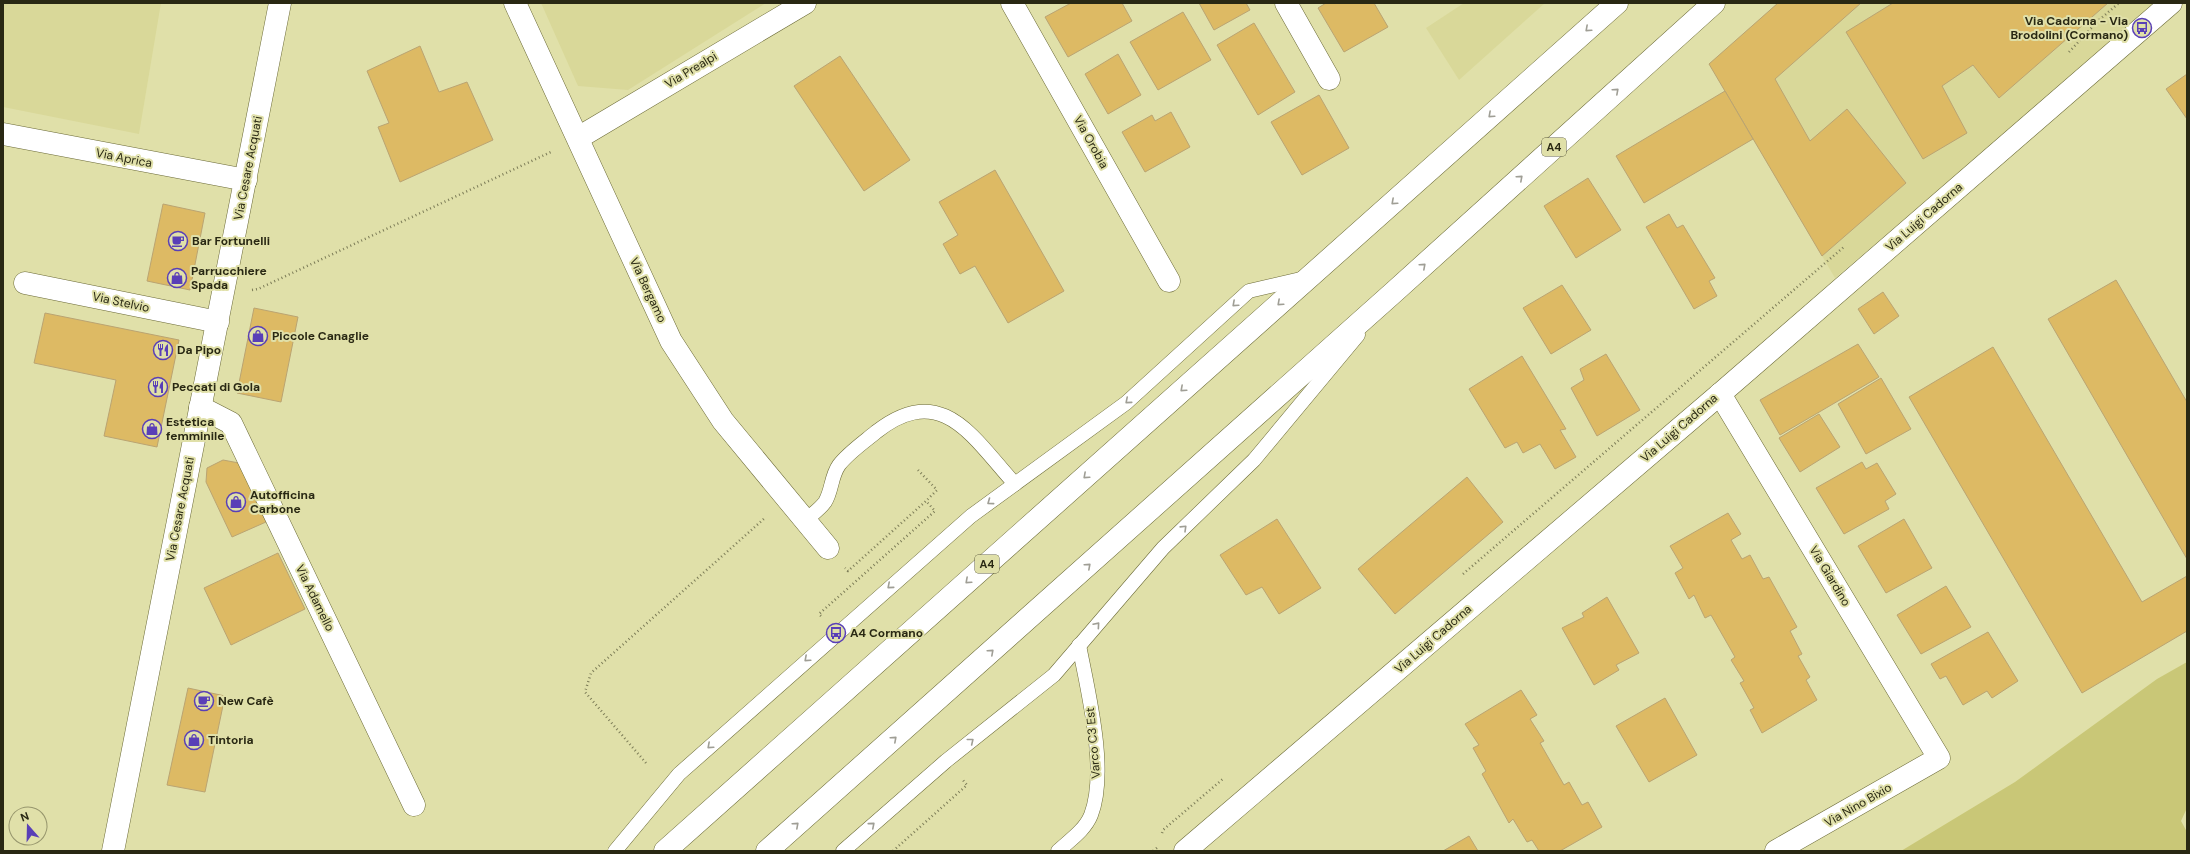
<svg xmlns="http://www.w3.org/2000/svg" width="2190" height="854" font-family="'DM Sans',sans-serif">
<rect width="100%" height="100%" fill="#e0e0a9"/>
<g fill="#d9d899">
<path d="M3,3H161L139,134L3,107Z"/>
<path d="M541,3H766L628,90L578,86Z"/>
<path d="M1464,3H1545L1459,80L1426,28Z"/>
<path d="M1778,3H2160L1835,278L1709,64Z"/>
</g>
<path fill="#c9c777" d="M2187,662V808L2181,821L2187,832V851H1901L2015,782L2157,679Z"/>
<g fill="#ddba64" stroke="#baa472">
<path d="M1071,3H1122L1132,21L1068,57L1045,17Z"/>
<path d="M1199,3H1246L1250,10L1214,30Z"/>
<path d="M1326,3H1374L1388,27L1344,52L1318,8Z"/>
<path d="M1778,3H1861L1775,79L1810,141L1847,109L1906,183L1822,256L1709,64Z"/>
<path d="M1893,3H2108L1999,98L1973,65L1942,86L1967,133L1923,159L1846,32Z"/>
<path d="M1183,12L1211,60L1158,90L1130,42Z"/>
<path d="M1254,23L1295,92L1258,115L1217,45Z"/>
<path d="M420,46L439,92L467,82L493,140L400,182L378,127L389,123L367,71Z"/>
<path d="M1118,54L1141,95L1108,114L1085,74Z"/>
<path d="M840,56L910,160L864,191L794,86Z"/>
<path d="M2187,74V119L2166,89Z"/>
<path d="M1725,91L1753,139L1644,203L1616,156Z"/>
<path d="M1319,95L1349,148L1302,175L1271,122Z"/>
<path d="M1171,112L1190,147L1145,172L1122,132L1152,115L1155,121Z"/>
<path d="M995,170L1064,291L1008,323L975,266L960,274L943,244L958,235L939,202Z"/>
<path d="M1588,178L1621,230L1576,258L1544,206Z"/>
<path d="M163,204L205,213L190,290L147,281Z"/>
<path d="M1669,214L1677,228L1683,225L1715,278L1709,281L1717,296L1694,309L1646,227Z"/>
<path d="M2116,280L2187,402V559L2048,319Z"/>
<path d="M1562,285L1591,330L1551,354L1523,308Z"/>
<path d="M1883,292L1899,316L1874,334L1858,309Z"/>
<path d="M254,308L298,317L281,402L237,393Z"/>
<path d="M45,313L179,340L157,447L104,436L116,380L34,363Z"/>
<path d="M1858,344L1879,377L1780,435L1760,400Z"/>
<path d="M1993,347L2142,602L2187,576V631L2082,693L1909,397Z"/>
<path d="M1606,354L1640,410L1597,436L1571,388L1584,380L1580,369Z"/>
<path d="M1522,356L1566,429L1560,430L1576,457L1555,469L1540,444L1523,453L1517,442L1505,448L1469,389Z"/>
<path d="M1881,378L1911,429L1866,454L1838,404Z"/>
<path d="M1819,414L1840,447L1800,472L1779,438Z"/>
<path d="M223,460L239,463L266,522L232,537L206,482L207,468Z"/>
<path d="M1862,462L1866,469L1877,463L1896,494L1885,501L1889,509L1844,534L1816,488Z"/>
<path d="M1467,477L1503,522L1395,614L1358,569Z"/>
<path d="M1728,513L1741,534L1731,540L1742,559L1750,555L1763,579L1769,577L1797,627L1790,631L1802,654L1798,656L1810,677L1806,680L1817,700L1762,733L1750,710L1754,708L1740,683L1744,681L1731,660L1735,657L1711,615L1705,618L1694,595L1689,599L1675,573L1683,568L1670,546Z"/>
<path d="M1277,519L1321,588L1279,614L1262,587L1246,595L1220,555Z"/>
<path d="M1904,519L1932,568L1886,593L1858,546Z"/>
<path d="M278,553L305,609L231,645L204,588Z"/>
<path d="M1946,586L1971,627L1921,654L1897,615Z"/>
<path d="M1607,597L1639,653L1616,665L1619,670L1594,685L1562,628L1584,617L1582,613Z"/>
<path d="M1988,632L2018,681L1992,698L1987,691L1963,705L1946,676L1940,679L1931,664Z"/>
<path d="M188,688L225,696L205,792L167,785Z"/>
<path d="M1521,690L1537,715L1530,719L1544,741L1540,743L1564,785L1569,782L1582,805L1588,802L1602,827L1560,851H1539L1532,840L1527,842L1513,819L1509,823L1482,774L1486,771L1473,748L1479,745L1465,724Z"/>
<path d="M1665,698L1697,755L1649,782L1616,726Z"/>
<path d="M1469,836L1478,851H1443Z"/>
</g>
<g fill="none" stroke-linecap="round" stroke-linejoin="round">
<g stroke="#6b6a37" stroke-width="15">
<g id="service">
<path d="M805,521C811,515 820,509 825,502C832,491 831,476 839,465C848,453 864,442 876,432C942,380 973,438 1015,484"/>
<path d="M615,851L679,774L971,516L1126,403L1249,291L1305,278"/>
<path d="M843,851L946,761L1054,675L1163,548L1254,460L1358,335"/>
<path d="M1058,851C1070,840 1085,830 1091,815C1108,771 1088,692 1079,645"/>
</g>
</g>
<g stroke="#6b6a37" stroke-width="23">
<g id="minor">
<path d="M515,3L671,341L723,421L828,548"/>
<path d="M1012,3L1169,281"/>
<path d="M1286,3L1329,79"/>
<path d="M3,134L246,180"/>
<path d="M578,138L805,3"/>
<path d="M25,283L218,322"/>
<path d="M1720,394L1939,758L1776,851"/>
<path d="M200,407L231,423L414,805"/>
<path d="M1185,851L1720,394L2171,3"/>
</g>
</g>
<g stroke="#6b6a37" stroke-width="23">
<path id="tertiary" d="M113,851L280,3"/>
</g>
<g stroke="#6b6a37" stroke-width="23">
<g id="motorway">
<path d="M665,851L1617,3"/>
<path d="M767,851L1394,292L1714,3"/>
</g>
</g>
<g stroke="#7c7c57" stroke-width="2.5" stroke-dasharray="1 3" stroke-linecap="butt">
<path d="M2069,52L2099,20L2119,3"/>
<path d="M252,290L258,289L553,151"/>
<path d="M918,470L937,490L926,501"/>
<path d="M1463,574L1845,246"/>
<path d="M821,616L819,614L935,511L926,501L848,571L845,568"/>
<path d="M646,763L585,692L591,673L766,517"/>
<path d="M1162,833L1163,830L1224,778"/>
<path d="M893,851L967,785L962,779"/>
<path d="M1153,851L1158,847"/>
</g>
<use href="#service" stroke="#fff" stroke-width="14"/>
<use href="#minor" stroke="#fff" stroke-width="22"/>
<use href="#tertiary" stroke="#fff" stroke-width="22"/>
<use href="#motorway" stroke="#fff" stroke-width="22"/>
</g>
<defs><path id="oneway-chevron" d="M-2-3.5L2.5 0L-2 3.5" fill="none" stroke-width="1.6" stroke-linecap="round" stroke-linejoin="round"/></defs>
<g stroke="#9f9e95">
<use href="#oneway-chevron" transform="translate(1588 29) rotate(138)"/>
<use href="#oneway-chevron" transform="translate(1616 91) rotate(-42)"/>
<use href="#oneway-chevron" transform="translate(1491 115) rotate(138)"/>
<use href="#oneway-chevron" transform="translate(1520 178) rotate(-42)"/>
<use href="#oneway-chevron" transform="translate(1394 202) rotate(138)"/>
<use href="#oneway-chevron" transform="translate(1423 266) rotate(-42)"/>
<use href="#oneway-chevron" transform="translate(1280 303) rotate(138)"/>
<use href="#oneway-chevron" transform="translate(1235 304) rotate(138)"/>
<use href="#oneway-chevron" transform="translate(1183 389) rotate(138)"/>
<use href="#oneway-chevron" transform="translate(1128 401) rotate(139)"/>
<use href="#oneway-chevron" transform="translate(1086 476) rotate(138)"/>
<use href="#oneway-chevron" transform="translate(990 502) rotate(144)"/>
<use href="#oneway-chevron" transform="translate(1184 528) rotate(-44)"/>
<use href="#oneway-chevron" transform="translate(1088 566) rotate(-42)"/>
<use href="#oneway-chevron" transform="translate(968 581) rotate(138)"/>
<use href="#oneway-chevron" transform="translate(890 586) rotate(139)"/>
<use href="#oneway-chevron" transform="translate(1097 625) rotate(-49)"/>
<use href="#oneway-chevron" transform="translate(991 652) rotate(-42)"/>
<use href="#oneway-chevron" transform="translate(807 659) rotate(138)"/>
<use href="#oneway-chevron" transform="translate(894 739) rotate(-42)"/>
<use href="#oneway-chevron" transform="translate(971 741) rotate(-39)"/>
<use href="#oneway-chevron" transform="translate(710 746) rotate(138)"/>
<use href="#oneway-chevron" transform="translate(796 825) rotate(-42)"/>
<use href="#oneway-chevron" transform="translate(872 825) rotate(-41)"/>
</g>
<defs>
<g id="bus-ring" transform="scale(1)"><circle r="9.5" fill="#e0e0a9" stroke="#593fb7" stroke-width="1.5"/><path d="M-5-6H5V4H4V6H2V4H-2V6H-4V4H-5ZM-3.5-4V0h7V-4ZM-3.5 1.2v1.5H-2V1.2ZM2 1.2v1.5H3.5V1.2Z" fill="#593fb7"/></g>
<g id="cafe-ring" transform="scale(1)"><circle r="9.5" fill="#e0e0a9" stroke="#593fb7" stroke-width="1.5"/><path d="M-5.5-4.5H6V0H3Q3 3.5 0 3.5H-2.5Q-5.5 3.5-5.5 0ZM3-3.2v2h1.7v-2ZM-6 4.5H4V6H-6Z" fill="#593fb7"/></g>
<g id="shop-ring" transform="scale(1)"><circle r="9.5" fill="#e0e0a9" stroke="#593fb7" stroke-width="1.5"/><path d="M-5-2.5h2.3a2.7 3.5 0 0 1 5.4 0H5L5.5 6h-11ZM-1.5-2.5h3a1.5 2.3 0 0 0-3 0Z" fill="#593fb7"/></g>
<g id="restaurant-ring" transform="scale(1)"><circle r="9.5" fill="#e0e0a9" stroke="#593fb7" stroke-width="1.5"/><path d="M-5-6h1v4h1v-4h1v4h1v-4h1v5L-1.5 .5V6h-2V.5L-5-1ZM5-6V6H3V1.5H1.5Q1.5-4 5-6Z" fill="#593fb7"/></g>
</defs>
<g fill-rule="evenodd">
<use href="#bus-ring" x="2142" y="28"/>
<use href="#cafe-ring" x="178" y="241"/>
<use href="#shop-ring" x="177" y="278"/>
<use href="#shop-ring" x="258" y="336"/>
<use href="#restaurant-ring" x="163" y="350"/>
<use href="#restaurant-ring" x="158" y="387"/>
<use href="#shop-ring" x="152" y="429"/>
<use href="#shop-ring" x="236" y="502"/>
<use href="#bus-ring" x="836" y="633"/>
<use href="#cafe-ring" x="204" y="701"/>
<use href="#shop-ring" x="194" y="740"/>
</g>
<g text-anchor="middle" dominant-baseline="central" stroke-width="4" stroke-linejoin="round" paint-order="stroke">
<g fill="#e0e0a9" stroke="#605f40" stroke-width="1">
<rect x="1542" y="138" width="24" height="18" rx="3"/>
<rect x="975" y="555" width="24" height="18" rx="3"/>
</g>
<g font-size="11" font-weight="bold" fill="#292813">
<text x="1554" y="147">A4</text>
<text x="987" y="564">A4</text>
</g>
<g font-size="12" font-weight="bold" fill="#292813" stroke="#e0e0a9" text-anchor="start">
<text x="2128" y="21" text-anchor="end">Via Cadorna - Via<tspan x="2128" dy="14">Brodolini (Cormano)</tspan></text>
<text x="192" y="241">Bar Fortunelli</text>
<text x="191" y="271">Parrucchiere<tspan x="191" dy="14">Spada</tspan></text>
<text x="272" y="336">Piccole Canaglie</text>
<text x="177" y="350">Da Pipo</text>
<text x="172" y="387">Peccati di Gola</text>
<text x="166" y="422">Estetica<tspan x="166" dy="14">femminile</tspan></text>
<text x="250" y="495">Autofficina<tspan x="250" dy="14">Carbone</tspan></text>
<text x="850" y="633">A4 Cormano</text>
<text x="218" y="701">New Cafè</text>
<text x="208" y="740">Tintoria</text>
</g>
<g font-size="12" fill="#292813" stroke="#e0e0a9">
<text transform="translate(691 70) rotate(-31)">Via Prealpi</text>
<text transform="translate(1091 142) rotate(61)">Via Orobia</text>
<text transform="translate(124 158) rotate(11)">Via Aprica</text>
<text transform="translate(248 168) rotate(-79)">Via Cesare Acquati</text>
<text transform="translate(1924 217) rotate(-41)">Via Luigi Cadorna</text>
<text transform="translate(648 290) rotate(65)">Via Bergamo</text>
<text transform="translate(121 302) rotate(12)">Via Stelvio</text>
<text transform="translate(1679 428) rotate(-41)">Via Luigi Cadorna</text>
<text transform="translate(180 509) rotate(-79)">Via Cesare Acquati</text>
<text transform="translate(1830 576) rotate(59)">Via Giardino</text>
<text transform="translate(315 598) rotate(64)">Via Adamello</text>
<text transform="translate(1433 639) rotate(-41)">Via Luigi Cadorna</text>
<text transform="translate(1093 743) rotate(-95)">Varco C3 Est</text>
<text transform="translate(1858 805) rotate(-30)">Via Nino Bixio</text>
</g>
</g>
<rect width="2190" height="854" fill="none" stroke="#292813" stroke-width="8"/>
<g transform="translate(28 826) rotate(340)"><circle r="19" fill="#e0e0a9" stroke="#97966d"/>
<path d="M0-3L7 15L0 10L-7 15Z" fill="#593fb7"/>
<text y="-6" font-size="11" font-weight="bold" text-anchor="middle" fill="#292813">N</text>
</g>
</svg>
